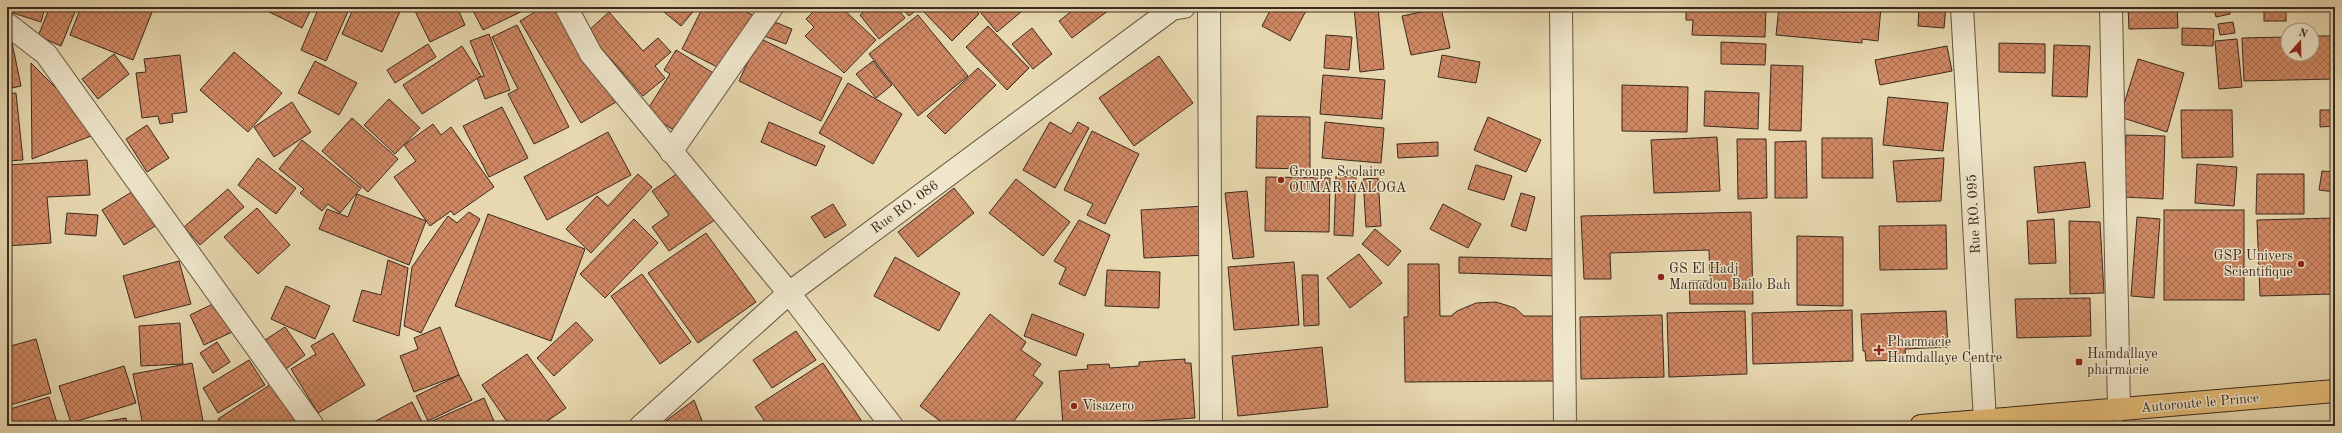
<svg xmlns="http://www.w3.org/2000/svg" width="2342" height="433" font-family="'Old Standard TT',serif">
<defs>
<pattern id="building-cross-hatch" width="8" height="8" patternUnits="userSpaceOnUse"><rect width="8" height="8" fill="#cf8763"/><path d="M0 0l8 8M0 8l8-8" fill="none" stroke="#a96f51"/></pattern>
</defs>
<rect width="100%" height="100%" fill="#e7d8af"/>
<filter id="stains"><feTurbulence type="fractalNoise" baseFrequency=".005" numOctaves="4"/><feColorMatrix values="0 0 0 0 .2 0 0 0 0 .09 0 0 0 0 .02 0 0 0 .5 -.17"/></filter>
<radialGradient id="worn" r=".72"><stop offset=".6" stop-color="#630" stop-opacity="0"/><stop offset="1" stop-color="#630" stop-opacity=".3"/></radialGradient>
<g fill="url(#building-cross-hatch)" stroke="#3a2a1f">
<path d="M7,7H45L41,22L7,11Z"/>
<path d="M50,7H77L61,46L38,36Z"/>
<path d="M81,7H154L133,60L70,35Z"/>
<path d="M259,7H312L302,28Z"/>
<path d="M319,7H350L326,61L301,50Z"/>
<path d="M354,7H402L382,52L342,34Z"/>
<path d="M413,7H457L465,25L430,42Z"/>
<path d="M471,7H531L483,30Z"/>
<path d="M543,7H558L616,102L581,123L520,21Z"/>
<path d="M658,7H697L681,26Z"/>
<path d="M703,7H737L758,18L725,71L682,49Z"/>
<path d="M818,7H841L876,40L844,73L805,36L814,27L806,19Z"/>
<path d="M849,7H860L855,12Z"/>
<path d="M870,7H896L905,18L879,39L860,15Z"/>
<path d="M901,7H920L909,16Z"/>
<path d="M924,7H971L979,14L952,41L922,10Z"/>
<path d="M976,7H1027L997,32Z"/>
<path d="M1077,7H1113L1072,38L1059,21Z"/>
<path d="M1272,7H1308L1290,41L1262,26Z"/>
<path d="M1354,7H1378L1384,69L1360,72Z"/>
<path d="M1686,7H1766L1765,37L1692,35L1693,20H1686Z"/>
<path d="M1779,7H1881L1878,41L1862,39V43L1776,35Z"/>
<path d="M1919,7H1946L1944,28L1918,26Z"/>
<path d="M2128,7H2177L2178,28L2129,29Z"/>
<path d="M2197,7H2207L2205,11Z"/>
<path d="M2214,7H2229L2230,14L2216,17Z"/>
<path d="M1441,8L1450,48L1411,55L1402,16Z"/>
<rect x="2264" y="11" width="22" height="10"/>
<path d="M609,12L643,51L658,38L671,52L655,66L665,78L643,96L587,32Z"/>
<path d="M918,15L968,76L918,116L869,54Z"/>
<path d="M770,20L792,29L786,44L764,36Z"/>
<path d="M2233,22L2235,33L2220,35L2218,24Z"/>
<path d="M517,25L569,127L534,144L508,94L518,89L492,37Z"/>
<path d="M988,26L1029,68L1007,90L966,47Z"/>
<path d="M1032,28L1052,54L1033,69L1012,44Z"/>
<path d="M2182,28L2214,29L2213,46L2182,45Z"/>
<path d="M489,34L510,90L485,99L477,78L484,76L470,41Z"/>
<path d="M1326,35L1352,37L1349,70L1324,68Z"/>
<path d="M2312,36H2334L2335,79L2244,81L2242,38L2288,37V54H2312Z"/>
<path d="M11,38L21,86L7,89V39Z"/>
<path d="M759,38L842,78L821,121L739,81Z"/>
<path d="M2237,39L2242,87L2219,89L2215,41Z"/>
<path d="M1721,42L1766,44L1765,65L1721,64Z"/>
<path d="M1999,43L2045,44V73L1999,72Z"/>
<path d="M428,44L436,57L395,83L387,70Z"/>
<path d="M2054,45L2090,46L2087,97L2052,96Z"/>
<path d="M462,46L481,76L422,114L403,85Z"/>
<path d="M1947,46L1952,71L1880,85L1875,60Z"/>
<path d="M676,50L715,74L678,133L646,112L670,74L664,70Z"/>
<path d="M234,52L282,93L248,132L200,90Z"/>
<path d="M114,54L129,74L98,99L82,79Z"/>
<path d="M180,55L187,112L172,114L173,122L160,124L158,116L142,118L136,73L146,72L144,59Z"/>
<path d="M1442,55L1480,62L1476,83L1438,77Z"/>
<path d="M1159,56L1193,103L1134,146L1099,98Z"/>
<path d="M2138,59L2184,73L2167,132L2120,117Z"/>
<path d="M315,61L357,83L339,115L298,93Z"/>
<path d="M873,61L892,85L876,98L856,74Z"/>
<path d="M31,63L62,94L96,134L32,159Z"/>
<path d="M1771,65L1803,66L1801,131L1769,130Z"/>
<path d="M978,68L996,85L945,134L927,116Z"/>
<path d="M1323,75L1385,80L1382,119L1320,114Z"/>
<path d="M848,83L902,114L873,164L819,133Z"/>
<path d="M1622,85L1688,87L1687,132L1622,131Z"/>
<path d="M1705,91L1759,93L1758,129L1704,126Z"/>
<path d="M16,93L23,160L7,161V94Z"/>
<path d="M1888,97L1948,103L1943,151L1883,145Z"/>
<path d="M389,99L420,128L395,154L364,125Z"/>
<path d="M292,102L311,132L274,157L254,127Z"/>
<path d="M502,107L528,158L489,177L463,126Z"/>
<path d="M2181,110H2232L2233,157L2182,158Z"/>
<path d="M2320,110H2335V126L2320,127Z"/>
<path d="M1257,116L1310,117V169L1256,168Z"/>
<path d="M1488,117L1541,140L1526,172L1474,150Z"/>
<path d="M352,118L398,159L368,192L322,151Z"/>
<path d="M769,122L825,146L816,166L761,142Z"/>
<path d="M1050,122L1071,134L1078,122L1089,128L1055,188L1023,170Z"/>
<path d="M1325,122L1384,128L1381,163L1322,158Z"/>
<path d="M433,124L441,135L451,127L494,187L454,215L451,211L430,226L394,177L416,161L404,145Z"/>
<path d="M147,125L169,158L147,172L126,139Z"/>
<path d="M1092,131L1139,154L1105,224L1087,215L1093,204L1064,190Z"/>
<path d="M608,132L631,175L547,220L524,177Z"/>
<path d="M2126,135L2165,136L2163,199L2124,197Z"/>
<path d="M1717,137L1720,191L1654,193L1651,140Z"/>
<path d="M1822,138H1872L1873,178H1822Z"/>
<path d="M1737,139H1766L1767,198L1738,199Z"/>
<path d="M302,140L361,188L340,213L328,204L322,211L300,193L304,189L279,169Z"/>
<path d="M1806,141L1807,198H1775V142Z"/>
<path d="M1438,142V156L1398,158L1397,144Z"/>
<path d="M258,158L296,188L276,214L238,185Z"/>
<path d="M1944,158L1941,201L1897,202L1893,161Z"/>
<path d="M87,160L90,195L47,197L51,243L7,246V165Z"/>
<path d="M2085,162L2090,207L2038,213L2034,167Z"/>
<path d="M2197,164L2237,167L2234,206L2195,203Z"/>
<path d="M1476,165L1512,176L1504,200L1468,189Z"/>
<path d="M681,171L716,219L669,251L652,227L669,215L652,191Z"/>
<path d="M2322,171L2335,172V192L2319,190Z"/>
<path d="M638,174L652,187L591,253L566,229L597,196L608,206Z"/>
<path d="M2257,174H2304V214H2256Z"/>
<path d="M1336,176L1356,177L1353,236L1334,235Z"/>
<path d="M1266,177L1330,178L1329,232L1265,231Z"/>
<path d="M1378,178L1381,226L1366,227L1363,179Z"/>
<path d="M1016,179L1070,222L1043,256L989,213Z"/>
<path d="M954,188L974,213L918,257L898,232Z"/>
<path d="M228,189L244,207L200,245L184,227Z"/>
<path d="M135,190L157,225L124,245L102,210Z"/>
<path d="M1247,191L1254,257L1233,259L1225,193Z"/>
<path d="M1521,193L1535,197L1526,231L1511,226Z"/>
<path d="M357,194L426,221L409,265L319,229L327,209L348,217Z"/>
<path d="M833,204L846,225L825,238L811,217Z"/>
<path d="M1443,204L1481,224L1468,248L1430,229Z"/>
<path d="M1204,206L1207,255L1144,258L1141,210Z"/>
<path d="M257,208L290,245L258,274L224,237Z"/>
<rect x="2164" y="210" width="80" height="90"/>
<path d="M469,212L480,219L421,333L404,326L412,267L448,216L457,223Z"/>
<path d="M1751,212L1753,304H1690L1689,281H1710L1709,250L1610,253L1611,279H1584L1581,216Z"/>
<path d="M67,213L98,215L96,236L65,234Z"/>
<path d="M488,214L585,249L551,341L455,306Z"/>
<path d="M2137,217L2160,219L2154,298L2131,296Z"/>
<path d="M2335,218V294L2260,296L2257,220Z"/>
<path d="M634,219L658,243L605,298L580,274Z"/>
<path d="M2054,219L2056,263L2029,264L2027,221Z"/>
<path d="M1079,220L1110,235L1085,296L1059,284L1066,268L1054,261Z"/>
<path d="M2069,221L2100,222L2104,293L2070,294Z"/>
<path d="M1946,225L1947,269L1880,270L1879,226Z"/>
<path d="M1375,229L1401,251L1388,266L1362,244Z"/>
<path d="M706,233L756,302L698,343L648,273Z"/>
<path d="M1797,236L1843,237V306L1797,305Z"/>
<path d="M1359,254L1382,283L1350,308L1327,278Z"/>
<path d="M895,257L960,293L939,331L874,296Z"/>
<path d="M1459,257L1559,259V276L1459,273Z"/>
<path d="M388,260L408,268L399,336L353,321L362,290L381,295Z"/>
<path d="M179,261L191,304L135,318L123,276Z"/>
<path d="M1294,262L1299,325L1234,330L1228,267Z"/>
<path d="M1408,264H1439L1440,316H1451L1457,311L1476,303L1496,302L1515,308L1524,316H1555V381L1405,382L1404,317H1408Z"/>
<path d="M1107,270L1160,272L1159,308L1105,306Z"/>
<path d="M642,274L691,342L660,364L611,296Z"/>
<path d="M1302,275H1318L1319,325L1304,326Z"/>
<path d="M286,286L330,306L315,339L271,319Z"/>
<path d="M2090,298L2091,336L2017,338L2015,299Z"/>
<path d="M217,302L232,332L204,345L190,315Z"/>
<path d="M1852,310L1853,361L1753,364L1752,313Z"/>
<path d="M1745,311L1747,374L1669,377L1667,313Z"/>
<path d="M1946,311L1948,347L1905,349L1906,360L1866,361L1865,351H1863L1861,314Z"/>
<path d="M990,314L1026,342L1021,350L1041,364L1033,375L1043,383L1010,426H1000L994,422L991,426H979L973,421L969,426H947L920,406Z"/>
<path d="M1032,314L1084,334L1076,356L1024,336Z"/>
<path d="M1662,315L1664,377L1581,379L1580,317Z"/>
<path d="M576,322L593,340L554,376L537,358Z"/>
<path d="M180,323L183,364L141,366L139,326Z"/>
<path d="M285,327L305,355L283,371L262,342Z"/>
<path d="M440,327L459,375L414,392L400,356L418,349L414,338Z"/>
<path d="M796,331L816,360L772,388L753,360Z"/>
<path d="M333,333L365,385L318,413L291,369L316,354L311,346Z"/>
<path d="M36,339L51,393L7,406V347Z"/>
<path d="M217,342L230,362L213,373L200,353Z"/>
<path d="M1322,347L1328,407L1238,416L1232,356Z"/>
<path d="M527,354L566,408L540,426H510L482,385Z"/>
<path d="M1185,359V363H1191L1195,418L1063,426L1059,371L1088,369L1087,365L1109,364L1110,368L1139,366V362Z"/>
<path d="M249,360L265,385L218,413L203,388Z"/>
<path d="M192,363L203,421L174,426H143L133,374Z"/>
<path d="M823,363L863,423L859,426H768L755,407Z"/>
<path d="M124,366L136,403L71,423L59,386Z"/>
<path d="M459,375L472,400L428,421L416,396Z"/>
<path d="M271,384L300,426H223L218,419Z"/>
<path d="M49,397L58,426H7V410Z"/>
<path d="M484,398L496,426H431L430,422Z"/>
<path d="M694,400L704,426H659Z"/>
<path d="M412,402L424,426H366Z"/>
<path d="M126,418L128,426H83V425Z"/>
</g>
<g fill="none" stroke-linecap="round" stroke-linejoin="round">
<g stroke="#655643" stroke-width="24">
<g id="minor">
<path d="M566,7L591,54L789,293L892,426"/>
<path d="M1209,7L1211,426"/>
<path d="M1561,7L1565,426"/>
<path d="M1962,7L1985,421"/>
<path d="M2111,7L2119,410"/>
<path d="M7,24L46,54L313,426"/>
<path d="M671,152L772,7"/>
<path d="M641,426L789,293L1172,9L1184,7"/>
</g>
</g>
<g stroke="#3a2a1f" stroke-width="24">
<path id="major" d="M1921,426L2335,391"/>
</g>
<use href="#minor" stroke="#efe6cb" stroke-width="22"/>
<use href="#major" stroke="#e4bc78" stroke-width="22"/>
</g>
<g fill="#8f2418" stroke="#efe6cb" stroke-width="1.5">
<circle cx="1281" cy="180" r="4"/>
<circle cx="2301" cy="264" r="4"/>
<circle cx="1661" cy="277" r="4"/>
<path d="M1877 344h4v4h4v4h-4v4h-4v-4h-4v-4h4z"/>
<rect x="2075" y="358" width="8" height="8" rx="2"/>
<circle cx="1074" cy="406" r="4"/>
</g>
<g text-anchor="middle" dominant-baseline="central" stroke-width="3" stroke-linejoin="round" paint-order="stroke">
<g font-size="14" fill="#3a2a1f" stroke="#efe6cb" text-anchor="start">
<text x="1289" y="172">Groupe Scolaire<tspan x="1289" dy="16">OUMAR KALOGA</tspan></text>
<text x="2293" y="256" text-anchor="end">GSP Univers<tspan x="2293" dy="16">Scientifique</tspan></text>
<text x="1669" y="269">GS El Hadj<tspan x="1669" dy="16">Mamadou Bailo Bah</tspan></text>
<text x="1887" y="342">Pharmacie<tspan x="1887" dy="16">Hamdallaye Centre</tspan></text>
<text x="2087" y="354">Hamdallaye<tspan x="2087" dy="16">pharmacie</tspan></text>
<text x="1082" y="406">Visazero</text>
</g>
<g font-size="14" fill="#3a2a1f" stroke="#efe6cb">
<text transform="translate(905 207) rotate(-36)">Rue RO. 086</text>
<text transform="translate(1974 214) rotate(-93)">Rue RO. 095</text>
<text transform="translate(2200 403) rotate(-5)">Autoroute le Prince</text>
</g>
</g>
<rect width="2342" height="433" fill="none" stroke="#e7d8af" stroke-width="24"/>
<rect x="8" y="8" width="2326" height="417" fill="none" stroke="#3a2a1f" stroke-width="2"/>
<rect x="12" y="12" width="2318" height="409" fill="none" stroke="#3a2a1f"/>
<g transform="translate(2300 42) rotate(20)"><circle r="19" fill="#efe6cb" stroke="#a79b86"/>
<path d="M0-3L7 15L0 10L-7 15Z" fill="#8f2418"/>
<text y="-6" font-size="11" font-weight="bold" text-anchor="middle" fill="#3a2a1f">N</text>
</g>
<rect width="100%" height="100%" filter="url(#stains)"/>
<rect width="100%" height="100%" fill="url(#worn)"/>
</svg>
